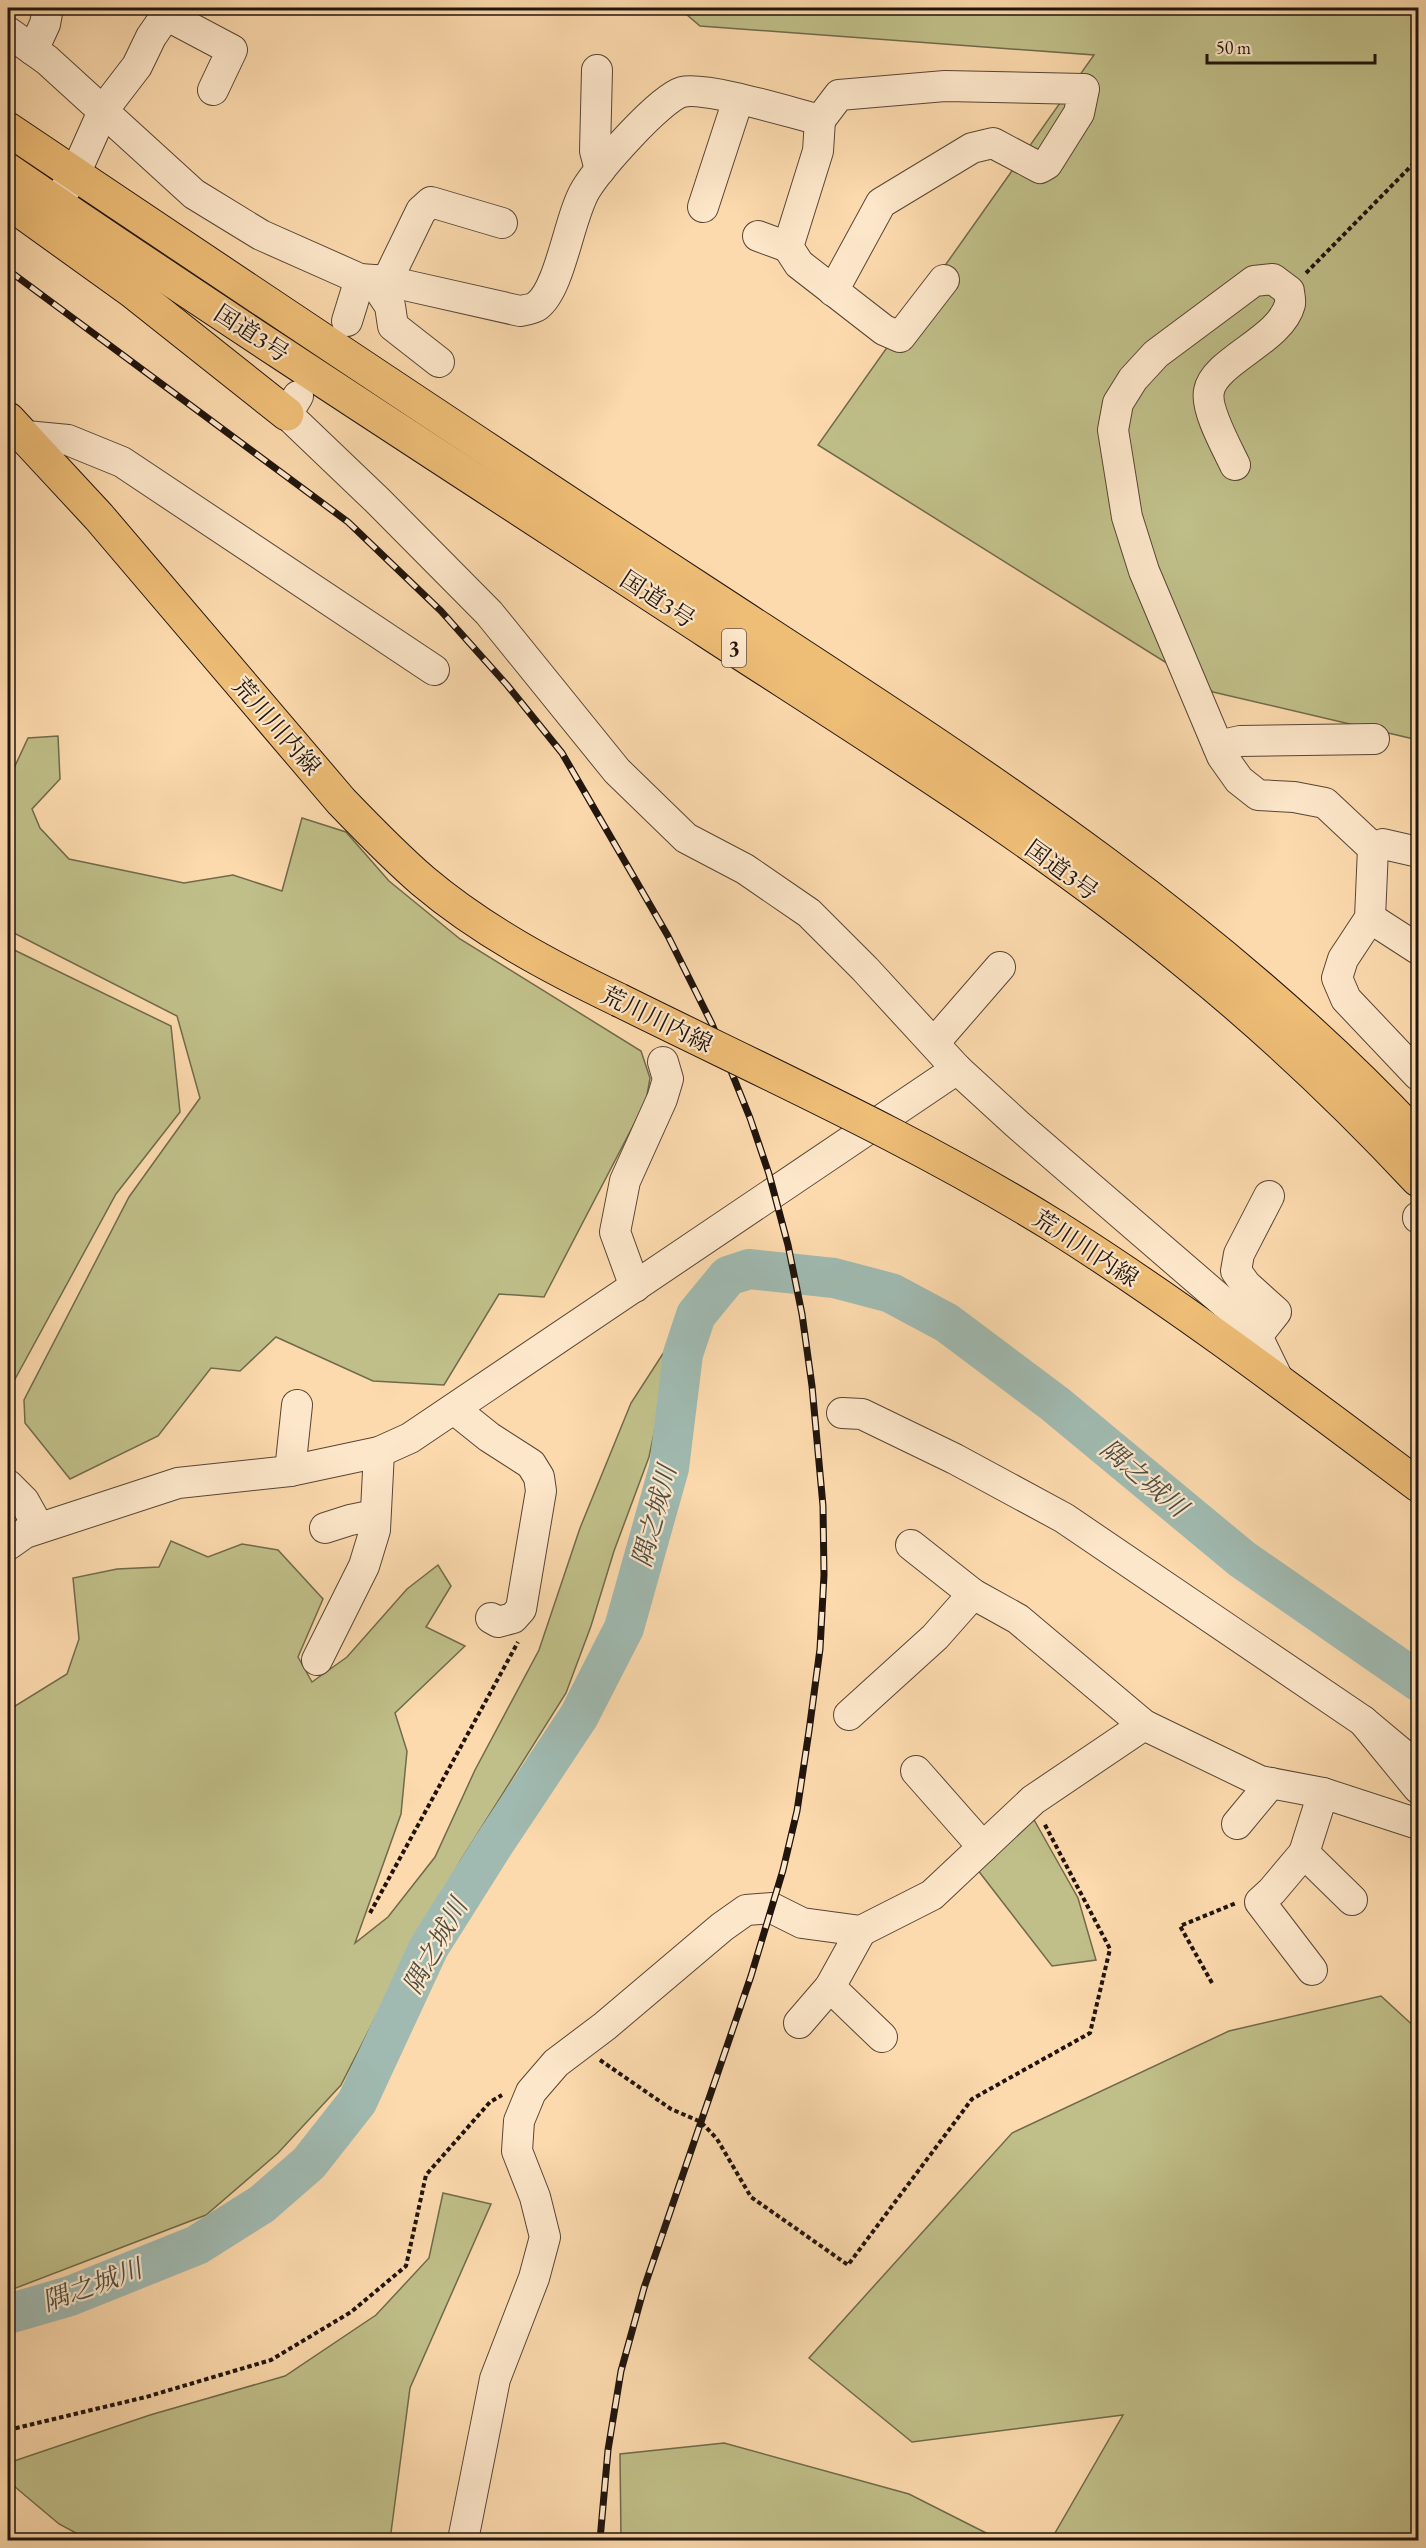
<svg xmlns="http://www.w3.org/2000/svg" width="1426" height="2548" font-family="'EB Garamond','Noto Serif JP',serif">
<rect width="100%" height="100%" fill="#fcdaad"/>
<filter id="stains"><feTurbulence type="fractalNoise" baseFrequency=".00333" numOctaves="4"/><feColorMatrix values="0 0 0 0 .2 0 0 0 0 .09 0 0 0 0 .02 0 0 0 .5 -.17"/></filter>
<radialGradient id="worn" r=".72"><stop offset=".6" stop-color="#630" stop-opacity="0"/><stop offset="1" stop-color="#630" stop-opacity=".3"/></radialGradient>
<g fill="#c0bf89" stroke="#706a4b" stroke-width="1.5">
<path d="M679,8H1418V740L1213,692L818,445L1094,55L700,26Z"/>
<path d="M58,736L60,779L32,809L40,828L69,859L184,883L233,875L282,891L302,818L346,832L389,881L460,939L641,1051L650,1078L646,1101L544,1297L499,1294L444,1385L373,1381L276,1337L240,1371L211,1368L158,1436L70,1479L25,1423L24,1400L129,1197L200,1098L177,1016L8,930V781L28,738Z"/>
<path d="M8,947L171,1026L180,1112L116,1194L8,1392Z"/>
<path d="M675,1335L649,1457L614,1551L591,1626L566,1693L461,1860L390,1989L341,2085L278,2153L206,2215L8,2291V1718L15,1706L67,1674L79,1639L73,1578L117,1569L159,1567L171,1541L208,1557L242,1544L278,1550L323,1599L298,1657L312,1682L347,1657L407,1589L438,1565L451,1586L426,1627L465,1646L395,1713L407,1751L401,1814L355,1943L388,1917L435,1857L475,1770L539,1650L580,1528L631,1403Z"/>
<path d="M1033,1818L1078,1898L1096,1960L1052,1966L977,1869Z"/>
<path d="M1381,1996L1418,2030V2540H1051L1123,2415L912,2442L809,2358L1012,2133L1229,2031Z"/>
<path d="M443,2193L491,2204L410,2388L390,2540H89L59,2524L8,2481V2463L150,2415L285,2376L376,2315L429,2258Z"/>
<path d="M724,2443L909,2494L1000,2540H621L620,2454Z"/>
</g>
<g fill="none" stroke-linecap="round" stroke-linejoin="round">
<path stroke="#a0bab1" stroke-width="40" d="M8,2314L70,2296L197,2245L262,2204L309,2163L357,2102L429,1947L494,1844L579,1716L624,1628L669,1468L683,1354L696,1315L728,1276L749,1269L834,1278L891,1293L947,1323L1055,1404L1242,1559L1418,1681"/>
<g stroke="#574635" stroke-width="32">
<g id="minor">
<path d="M166,15L232,50L213,90"/>
<path d="M8,32L47,60L194,194L261,235L360,279L387,281L520,311C525,310 533,309 537,306C561,288 569,216 586,189C599,168 659,99 682,92C706,86 792,113 820,120L839,95L945,86L1084,89L1079,113L1047,164L1040,168L993,143L972,148L881,203L833,291"/>
<path d="M33,50L45,24L48,8"/>
<path d="M597,70L595,151L600,170"/>
<path d="M820,120L818,151L788,247L799,264L884,330L900,337L944,280"/>
<path d="M56,203L75,174L104,109L137,66L151,37L171,8"/>
<path d="M703,207L738,100"/>
<path d="M758,236L788,247"/>
<path d="M373,280L390,306L393,326L439,362"/>
<path d="M387,281L421,211L431,202L502,223"/>
<path d="M347,321L360,279"/>
<path d="M298,396L287,414L377,500L489,613L617,771L686,838L745,869L809,913L865,969L957,1069L1017,1124L1236,1313L1257,1336L1279,1381"/>
<path d="M26,436L68,440L122,462L434,670"/>
<path d="M1235,465C1227,448 1205,409 1209,391C1214,361 1281,340 1290,304C1291,301 1289,294 1289,291L1273,279L1254,281L1156,354L1133,379L1118,403L1113,430L1127,517L1144,571L1222,756L1239,780L1258,795L1294,797L1325,803L1373,848L1370,918L1343,959L1337,978L1346,999L1418,1075"/>
<path d="M1218,746L1240,741L1374,739"/>
<path d="M1373,848L1383,844L1418,852"/>
<path d="M1370,918L1418,949"/>
<path d="M934,1043L1000,967"/>
<path d="M1418,1217V1218"/>
<path d="M635,1287L615,1232L625,1181L662,1099L668,1079L663,1062"/>
<path d="M1257,1336L1276,1312L1246,1285L1236,1271L1239,1254L1269,1196"/>
<path d="M454,1409L489,1437L531,1464L539,1477L541,1491L521,1609L513,1618L498,1622L491,1618"/>
<path d="M842,1413L862,1414L955,1459L1064,1518L1363,1721"/>
<path d="M290,1471L297,1405"/>
<path d="M8,1485L24,1501L39,1528"/>
<path d="M325,1528L350,1520L375,1515"/>
<path d="M8,1545L25,1533L178,1483L290,1471L379,1452L410,1438L957,1069"/>
<path d="M911,1545L973,1594L1018,1619L1144,1725"/>
<path d="M317,1660L364,1566L375,1530L379,1452"/>
<path d="M849,1715L935,1637L973,1594"/>
<path d="M1418,1767L1363,1721L1418,1788"/>
<path d="M916,1771L983,1847"/>
<path d="M1323,1793L1304,1853L1352,1900"/>
<path d="M1237,1824L1271,1783"/>
<path d="M1304,1853L1272,1891L1260,1902L1312,1970"/>
<path d="M830,1987L882,2037"/>
<path d="M799,2023L830,1987L861,1931"/>
<path d="M463,2540L495,2379L534,2278L545,2237L535,2197L517,2151L519,2121L531,2092L556,2063L605,2026L722,1927L746,1910L772,1908L802,1923L861,1931L932,1895L1033,1800L1144,1725L1260,1781L1323,1793L1418,1824"/>
</g>
</g>
<g stroke="#20140d" stroke-width="35">
<g id="major">
<path d="M8,419L99,517L341,801C368,829 394,856 423,881C481,930 550,967 619,1000"/>
<path d="M1056,1227C1181,1306 1299,1396 1418,1485"/>
</g>
</g>
<g stroke="#20140d" stroke-width="35">
<g id="highway">
<path d="M8,129C237,283 467,437 698,588C953,755 1209,914 1418,1138"/>
<path d="M8,170C239,328 474,479 708,632C871,738 1039,841 1189,965C1270,1031 1347,1104 1418,1180"/>
<path d="M8,202L132,291L287,414"/>
</g>
</g>
<g stroke="#20140d" stroke-width="4" stroke-dasharray="4.5 3" stroke-linecap="butt">
<path d="M1306,273L1418,159"/>
<path d="M370,1913L518,1642"/>
<path d="M1212,1983L1180,1926L1236,1903"/>
<path d="M600,2060L671,2109L701,2122L717,2139L751,2197L848,2265L972,2099L1090,2033L1110,1949L1044,1823"/>
<path d="M8,2430L146,2397L271,2360L351,2312L406,2266L426,2175L490,2102L502,2095"/>
</g>
<use href="#minor" stroke="#fde7ca" stroke-width="30"/>
<use href="#major" stroke="#eebd76" stroke-width="33"/>
<use href="#highway" stroke="#eebd76" stroke-width="33"/>
<g stroke="#20140d" stroke-width="7">
<path id="rail" d="M8,270L348,522L441,611L507,685L562,753L668,936L712,1024L750,1118L769,1174L788,1245L802,1314L812,1386L823,1506L824,1575L820,1649L809,1731L797,1811L783,1870L751,1976L644,2288L621,2371L608,2450L600,2540"/>
</g>
<use href="#rail" stroke="#fde7ca" stroke-width="4.5" stroke-dasharray="14" stroke-linecap="butt"/>
<g stroke="#20140d" stroke-width="35" stroke-linecap="butt">
<path id="major-bridge" d="M619,1000C766,1073 916,1140 1056,1227"/>
</g>
<use href="#major-bridge" stroke="#eebd76" stroke-width="33"/>
</g>
<g text-anchor="middle" dominant-baseline="central" stroke-width="4.5" stroke-linejoin="round" paint-order="stroke">
<rect fill="#fde7ca" stroke="#625346" stroke-width="1.5" x="722" y="629" width="24" height="38" rx="4.5"/>
<g font-size="22" font-weight="bold" fill="#20140d">
<text x="734" y="648">3</text>
</g>
<g font-size="24" fill="#20140d" stroke="#fde7ca">
<text transform="translate(252 333) rotate(33)">国道3号</text>
<text transform="translate(658 599) rotate(33)">国道3号</text>
<text transform="translate(277 726) rotate(49)">荒川川内線</text>
<text transform="translate(1062 870) rotate(36)">国道3号</text>
<text transform="translate(657 1019) rotate(26)">荒川川内線</text>
<text transform="translate(1086 1248) rotate(33)">荒川川内線</text>
</g>
<g font-size="26" font-style="italic" fill="#4d4e46" stroke="#fde7ca">
<text transform="translate(1144 1478) rotate(40)">隅之城川</text>
<text transform="translate(654 1516) rotate(-75)">隅之城川</text>
<text transform="translate(435 1946) rotate(-61)">隅之城川</text>
<text transform="translate(92 2285) rotate(-20)">隅之城川</text>
</g>
</g>
<rect width="1426" height="2548" fill="none" stroke="#fcdaad" stroke-width="30"/>
<rect x="9" y="9" width="1408" height="2530" fill="none" stroke="#20140d" stroke-width="3"/>
<rect x="15" y="15" width="1396" height="2518" fill="none" stroke="#20140d" stroke-width="1.5"/>
<path d="M1207 54v9h168v-9" fill="none" stroke="#20140d" stroke-width="3"/>
<text x="1216" y="54" font-size="18" fill="#20140d" stroke="#fde7ca" stroke-width="4.5" paint-order="stroke">50 m</text>
<rect width="100%" height="100%" filter="url(#stains)"/>
<rect width="100%" height="100%" fill="url(#worn)"/>
</svg>
